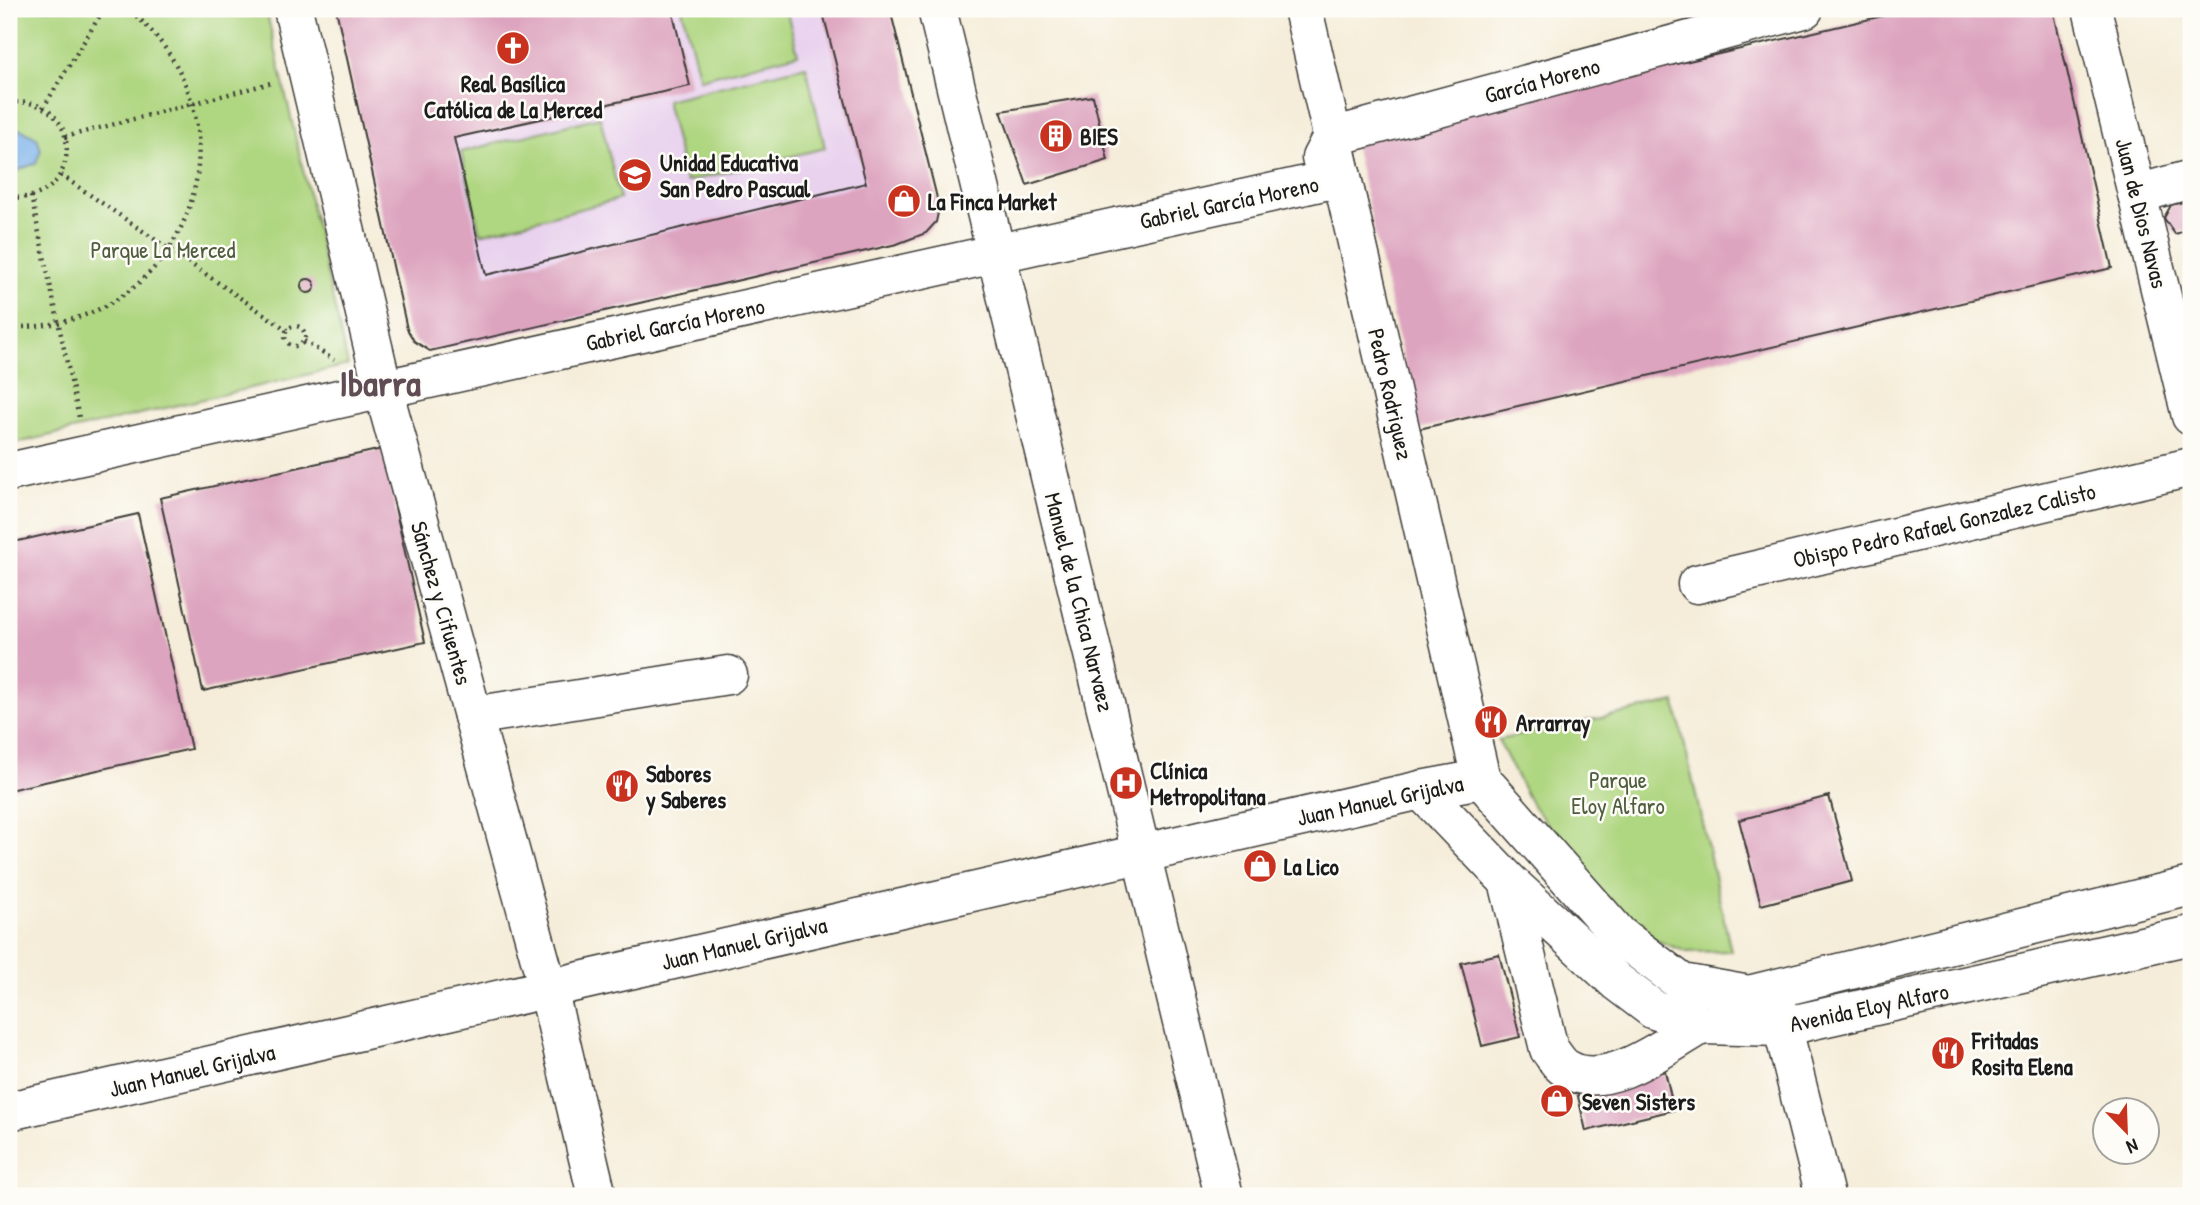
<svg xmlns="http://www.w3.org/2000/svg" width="2200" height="1205" font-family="'Patrick Hand',sans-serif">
<rect width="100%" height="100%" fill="#fdfcf7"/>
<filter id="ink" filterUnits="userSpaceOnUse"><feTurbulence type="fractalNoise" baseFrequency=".0143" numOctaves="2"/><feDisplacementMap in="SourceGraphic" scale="14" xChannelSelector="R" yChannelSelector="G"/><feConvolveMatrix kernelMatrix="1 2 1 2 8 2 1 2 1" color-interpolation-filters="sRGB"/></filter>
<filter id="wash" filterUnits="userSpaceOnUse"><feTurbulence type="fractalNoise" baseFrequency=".00686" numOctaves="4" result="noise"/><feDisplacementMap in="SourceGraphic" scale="28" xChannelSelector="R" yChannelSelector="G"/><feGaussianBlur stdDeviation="1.57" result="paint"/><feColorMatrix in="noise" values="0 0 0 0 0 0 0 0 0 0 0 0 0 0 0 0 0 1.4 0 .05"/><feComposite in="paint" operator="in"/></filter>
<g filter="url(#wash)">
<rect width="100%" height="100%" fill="#f5edd9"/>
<path fill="#e9d2ee" d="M672,9H890L930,168L866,183L882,247L444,350L430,351L414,341L407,329L368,157L690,86Z"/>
<g fill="#afd680" stroke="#66794e" stroke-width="2">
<path d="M9,9H266L348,365L9,445Z"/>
<path d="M682,9H786L798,54L700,79Z"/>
<path d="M806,66L825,148L686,182L666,100Z"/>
<path d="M600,117L620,199L480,234L461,152Z"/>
<path d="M1675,702L1731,951L1687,952L1653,939L1608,907L1578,862L1530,802L1498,740Z"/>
</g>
<path fill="#79b1e9" stroke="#4a6682" stroke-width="2" d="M20,129L37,138L41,150L36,163L17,171L9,168V132Z"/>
<g id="blocks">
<g fill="#dda4bf">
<path d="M336,9H672L690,86L454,138L486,275L866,183L822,9H890L936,194L939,208L936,222L926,233L897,244L430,351L414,341L407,329Z"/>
<path d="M1913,9H2053L2112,268L1419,429L1353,139Z"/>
<path d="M1093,96L1108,160L1027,185L1001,111Z"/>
<path d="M2191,200V229L2175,234L2164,218L2171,205Z"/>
<circle cx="308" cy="286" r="7"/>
<path d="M382,449L425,642L203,691L160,498Z"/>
<path d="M138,514L191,749L9,790V543Z"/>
<path d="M1829,796L1852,881L1761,905L1739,820Z"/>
<path d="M1499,954L1520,1037L1482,1046L1461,963Z"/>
<path d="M1665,1071L1674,1110L1586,1131L1577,1092Z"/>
</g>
</g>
</g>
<g filter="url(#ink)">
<use href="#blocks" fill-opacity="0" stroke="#3d3b38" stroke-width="2"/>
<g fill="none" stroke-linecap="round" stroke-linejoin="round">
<g stroke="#3d3b38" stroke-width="41">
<g id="minor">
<path d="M293,9L383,389L548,988L597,1196"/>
<path d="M937,9L1224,1196"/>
<path d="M1303,9L1481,779L1619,935L1682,983L1749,995L2191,886"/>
<path d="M2092,9L2191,416"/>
<path d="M1321,158L1332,137L1804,9"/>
<path d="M2137,194L2191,179"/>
<path d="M9,472L1342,177"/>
<path d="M1697,584L2191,467"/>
<path d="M473,716L728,675"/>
<path d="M1421,790L1508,881L1617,982L1654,1010L1701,1025L1782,1027L2191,935"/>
<path d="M1508,881L1549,1049C1554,1055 1559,1065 1567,1069C1606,1093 1667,1045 1701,1025"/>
<path d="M1776,1001L1825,1196"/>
<path d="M9,1111L1421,790L1481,779"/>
</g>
</g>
<g stroke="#3d3b38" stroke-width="4.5" stroke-dasharray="2 5" stroke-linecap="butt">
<path d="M9,103C87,92 85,207 9,197"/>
<path d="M43,108L104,9"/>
<path d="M65,137L271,83"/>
<path d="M61,175L287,330"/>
<path d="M31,196L79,418"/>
<circle cx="295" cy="336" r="10"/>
<path d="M9,327C187,333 267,122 128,9"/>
<path d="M304,341L334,360"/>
</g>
<use href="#minor" stroke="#fff" stroke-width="38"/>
</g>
</g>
<defs>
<g id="church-disc" transform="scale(1.75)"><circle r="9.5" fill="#c8321e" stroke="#fdfcf7"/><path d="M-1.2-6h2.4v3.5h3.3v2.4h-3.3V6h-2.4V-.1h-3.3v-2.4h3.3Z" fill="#fff"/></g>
<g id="building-disc" transform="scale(1.75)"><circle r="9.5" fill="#c8321e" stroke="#fdfcf7"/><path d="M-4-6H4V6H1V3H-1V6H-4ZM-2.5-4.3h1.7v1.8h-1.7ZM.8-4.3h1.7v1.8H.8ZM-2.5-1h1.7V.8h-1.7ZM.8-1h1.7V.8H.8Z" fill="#fff"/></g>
<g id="school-disc" transform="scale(1.75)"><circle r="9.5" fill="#c8321e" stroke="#fdfcf7"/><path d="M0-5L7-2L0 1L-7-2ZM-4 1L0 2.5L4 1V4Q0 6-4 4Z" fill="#fff"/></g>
<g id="shop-disc" transform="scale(1.75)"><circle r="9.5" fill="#c8321e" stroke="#fdfcf7"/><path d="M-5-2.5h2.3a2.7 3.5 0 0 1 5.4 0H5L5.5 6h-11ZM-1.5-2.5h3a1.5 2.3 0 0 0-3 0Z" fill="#fff"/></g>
<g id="restaurant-disc" transform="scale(1.75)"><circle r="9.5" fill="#c8321e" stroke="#fdfcf7"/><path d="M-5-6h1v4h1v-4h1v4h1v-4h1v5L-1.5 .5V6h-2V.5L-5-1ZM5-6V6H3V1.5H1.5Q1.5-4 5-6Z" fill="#fff"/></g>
<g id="hospital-disc" transform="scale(1.75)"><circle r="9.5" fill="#c8321e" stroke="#fdfcf7"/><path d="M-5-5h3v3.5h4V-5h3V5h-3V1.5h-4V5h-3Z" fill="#fff"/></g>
</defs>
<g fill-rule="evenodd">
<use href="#church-disc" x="513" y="48"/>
<use href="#building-disc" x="1056" y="136"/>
<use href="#school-disc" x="635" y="175"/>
<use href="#shop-disc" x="904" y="201"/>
<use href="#restaurant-disc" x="1491" y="722"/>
<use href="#hospital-disc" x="1126" y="783"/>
<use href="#restaurant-disc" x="622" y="786"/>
<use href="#shop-disc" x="1260" y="866"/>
<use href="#restaurant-disc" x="1948" y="1053"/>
<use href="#shop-disc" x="1557" y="1101"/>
</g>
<g text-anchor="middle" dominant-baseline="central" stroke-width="5" stroke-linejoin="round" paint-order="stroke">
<g font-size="23" fill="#1c1c1c" stroke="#fdfcf7">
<text transform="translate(1542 80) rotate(-15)">García Moreno</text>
<text transform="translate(1229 202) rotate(-12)">Gabriel García Moreno</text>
<text transform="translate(2142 213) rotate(76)">Juan de Dios Navas</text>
<text transform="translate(675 324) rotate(-12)">Gabriel García Moreno</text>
<text transform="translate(1391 394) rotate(77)">Pedro Rodriguez</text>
<text transform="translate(1944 525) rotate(-13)">Obispo Pedro Rafael Gonzalez Calisto</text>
<text transform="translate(1080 602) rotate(76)">Manuel de la Chica Narvaez</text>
<text transform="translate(442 603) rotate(74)">Sánchez y Cifuentes</text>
<text transform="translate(1380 800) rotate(-12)">Juan Manuel Grijalva</text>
<text transform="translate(744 943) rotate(-13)">Juan Manuel Grijalva</text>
<text transform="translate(1869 1007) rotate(-12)">Avenida Eloy Alfaro</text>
<text transform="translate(192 1070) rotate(-13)">Juan Manuel Grijalva</text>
</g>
<g font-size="23" font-weight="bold" fill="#1c1c1c" stroke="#fdfcf7" text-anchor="start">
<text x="513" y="83" text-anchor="middle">Real Basílica<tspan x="513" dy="26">Católica de La Merced</tspan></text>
<text x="1080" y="136">BIES</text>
<text x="660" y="162">Unidad Educativa<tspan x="660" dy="26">San Pedro Pascual</tspan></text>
<text x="928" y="201">La Finca Market</text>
<text x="1516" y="722">Arrarray</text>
<text x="1150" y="770">Clínica<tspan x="1150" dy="26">Metropolitana</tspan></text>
<text x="646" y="773">Sabores<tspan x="646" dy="26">y Saberes</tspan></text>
<text x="1284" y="866">La Lico</text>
<text x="1972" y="1040">Fritadas<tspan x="1972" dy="26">Rosita Elena</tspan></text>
<text x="1582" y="1101">Seven Sisters</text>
</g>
<g font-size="23" fill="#4f5d3f" stroke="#fdfcf7">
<text x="163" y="249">Parque La Merced</text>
<text x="1618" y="779">Parque<tspan x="1618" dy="26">Eloy Alfaro</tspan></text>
</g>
<g font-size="37" font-weight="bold" fill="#604c55" stroke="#fdfcf7">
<text x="380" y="382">Ibarra</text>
</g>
</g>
<rect width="2200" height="1205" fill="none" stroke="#fdfcf7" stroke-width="35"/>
<g transform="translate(2126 1131) rotate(157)"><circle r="33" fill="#fdfcf7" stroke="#a3a29f" stroke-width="2"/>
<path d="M0-5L12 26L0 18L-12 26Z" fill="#c8321e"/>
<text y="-10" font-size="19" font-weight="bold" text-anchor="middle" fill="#1c1c1c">N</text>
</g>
</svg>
